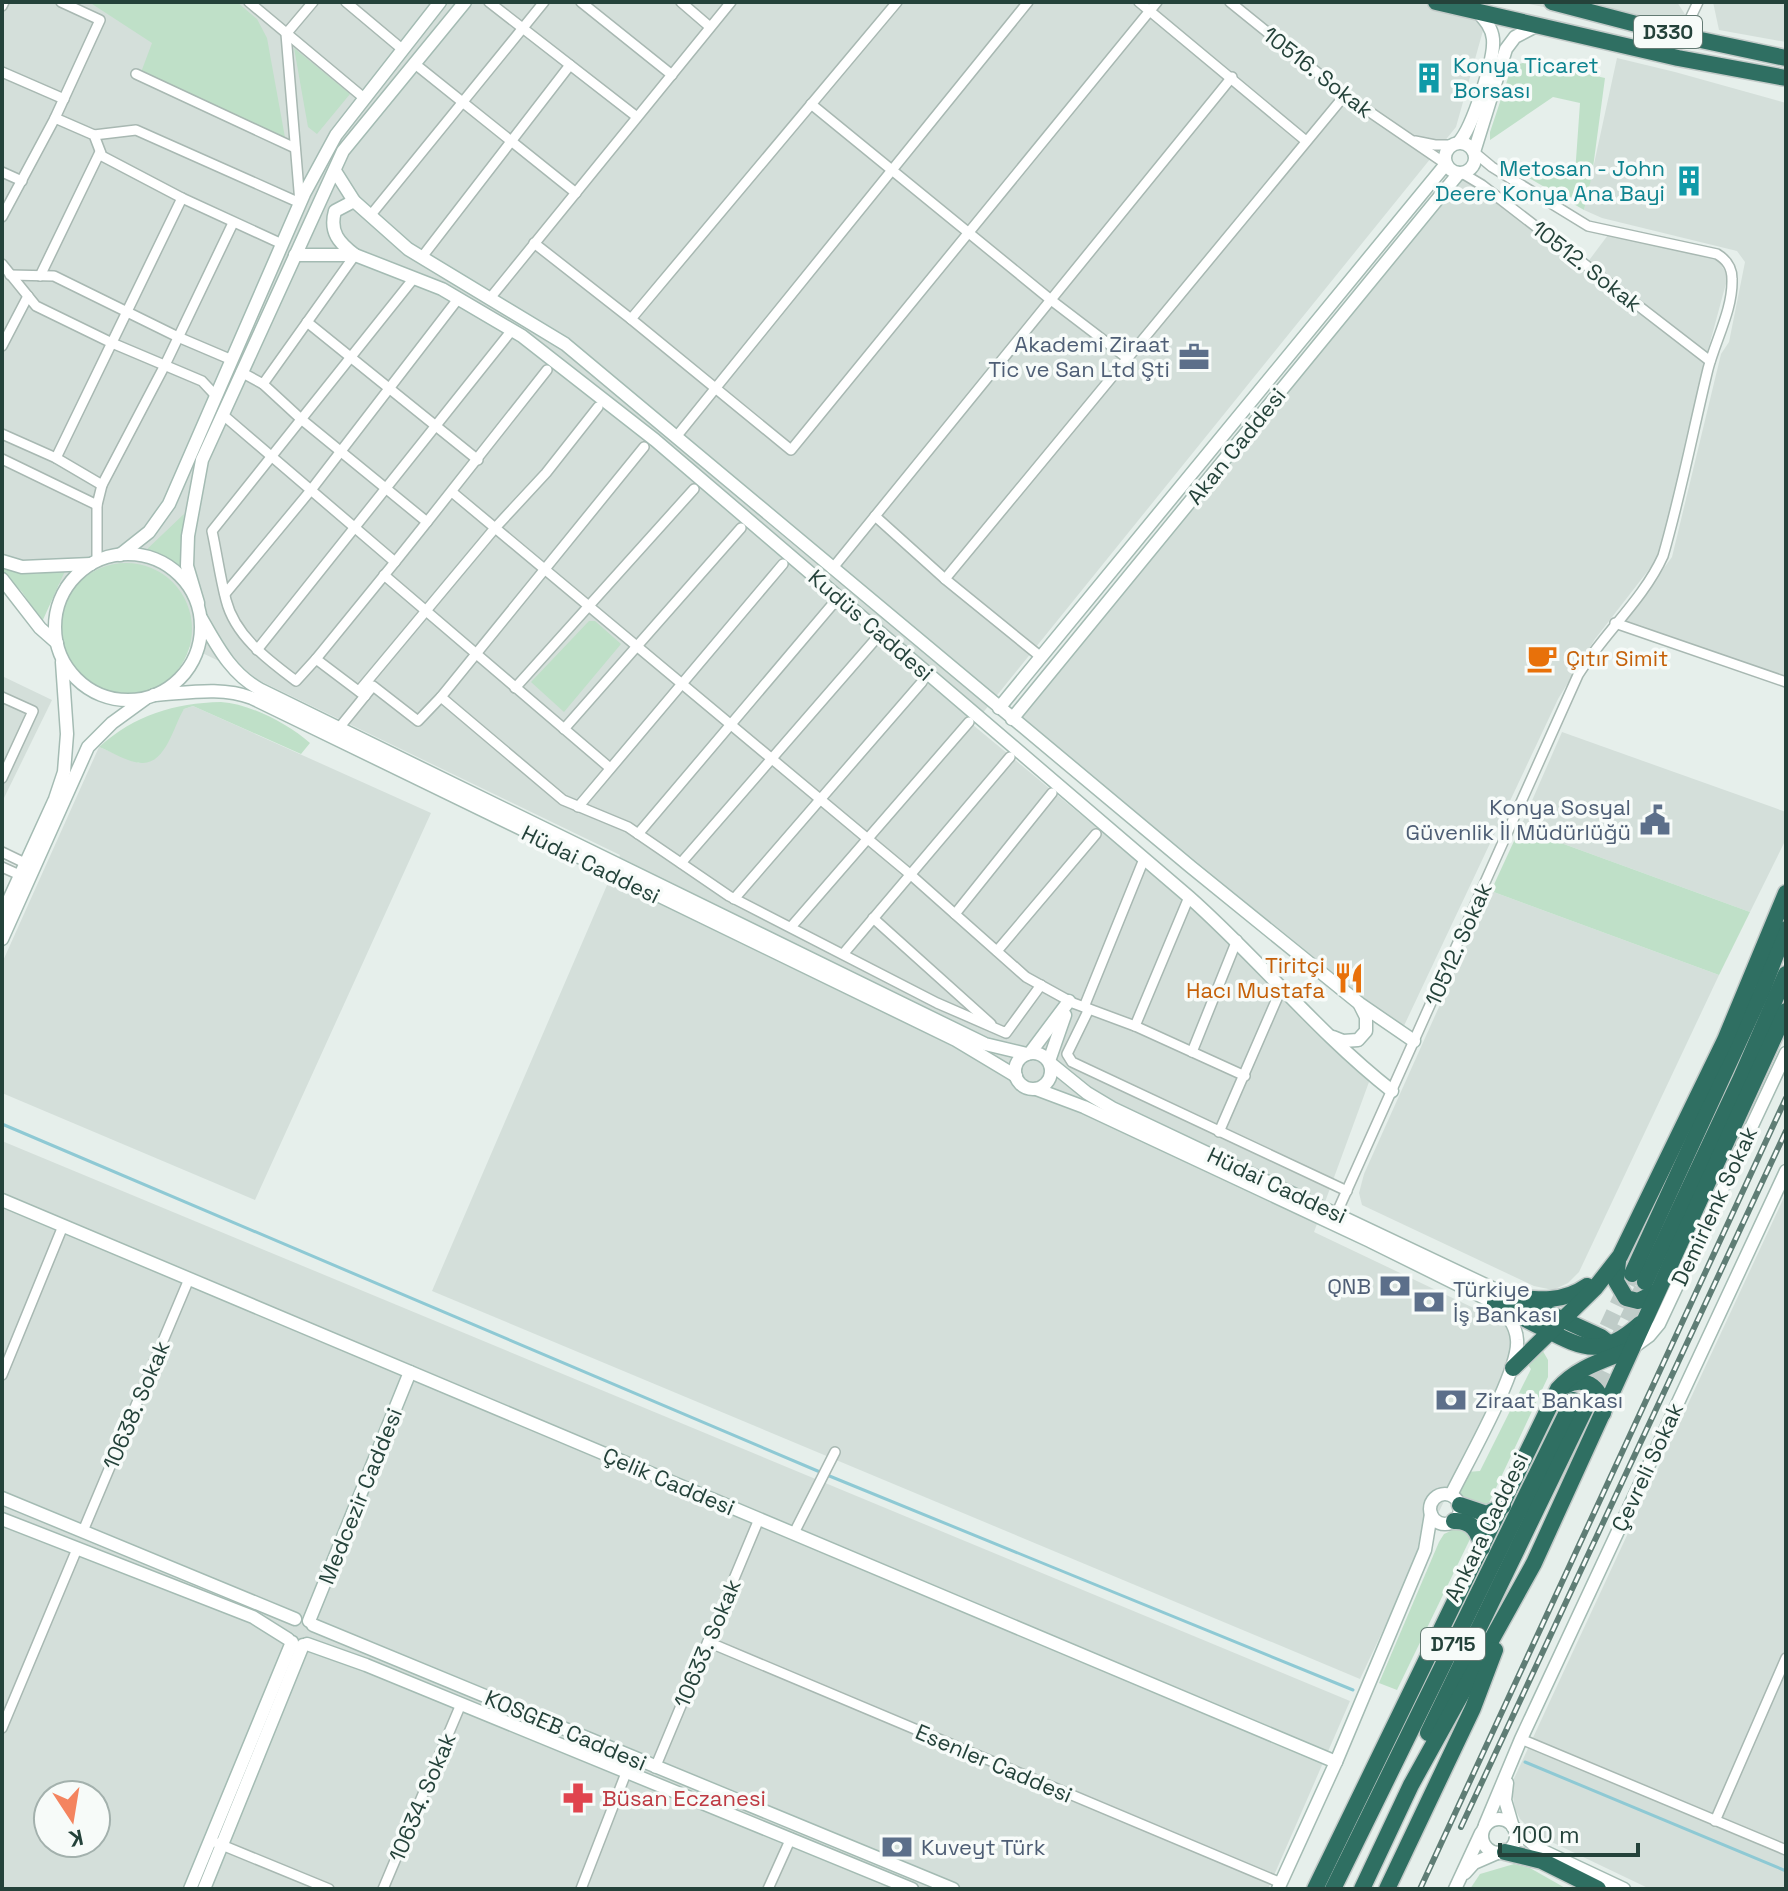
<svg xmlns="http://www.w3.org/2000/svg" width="1788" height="1891" font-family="'Space Grotesk',sans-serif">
<rect width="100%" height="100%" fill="#e6efeb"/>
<g fill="#d4dfda" fill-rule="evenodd">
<path d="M2,2H1491L1456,127L973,725L1250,955L1369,1082L1314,1232L1524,1332L1360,1679L432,1291L620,855L2,556Z"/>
<path d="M1519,2H1677L1701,39Z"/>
<path d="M1713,2H1786V42L1719,30Z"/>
<path d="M1617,58L1675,72L1786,103V677L1624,622L1672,557L1721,354L1729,342L1745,262L1737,251L1602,218L1584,210Z"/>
<path d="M1468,179L1584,267L1608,235L1716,257L1728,276L1705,361L1661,554L1595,639L1558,699L1402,1030L1020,717L1459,180Z"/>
<path d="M2,676L52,700L2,802Z"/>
<path d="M193,706L431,813L255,1200L2,1093V963L99,747L139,763L184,709Z"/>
<path d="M1562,732L1786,812V839L1750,912L1520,828Z"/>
<path d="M1491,891L1719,975L1579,1272L1568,1283L1553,1290L1534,1286L1362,1205L1359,1193L1364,1174Z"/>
<path d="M2,1141L1350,1701L1268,1889H2ZM48,1795H96V1843H48Z"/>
<path d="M1786,1193V1889H1650L1535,1834L1520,1819L1515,1809L1511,1785Z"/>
</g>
<g fill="#bfe0c8">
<path d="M89,2H237L257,19L267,38L286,143L140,75L152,43Z"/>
<path d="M294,48L350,94L317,134L308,127Z"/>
<path d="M1529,61L1605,78L1592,175L1584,210L1529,178C1545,173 1561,182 1575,174L1580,103L1553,97L1490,140V132L1510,72L1516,65Z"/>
<path d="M184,514L182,546L185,577L167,563L143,553Z"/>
<circle cx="126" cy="629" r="66"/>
<path d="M2,569L32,574L65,571L42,622L22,592L2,572Z"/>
<path d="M589,621H595L621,644L564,712L531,682Z"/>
<path d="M221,702C251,704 288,724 310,743L301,754L193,706L184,709C174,725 166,764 142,763C129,763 112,752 99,747C135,715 174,703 221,702Z"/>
<path d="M1520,828L1750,912L1719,975L1491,891Z"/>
<path d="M1540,1346L1548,1360V1377L1487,1507L1473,1506L1456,1491L1467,1472L1480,1471L1531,1369L1524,1360Z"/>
<path d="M1457,1528L1466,1531L1471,1537L1397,1690L1379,1683L1439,1542L1444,1534Z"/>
<path d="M1514,1864L1530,1868L1567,1889H1470L1480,1874Z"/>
</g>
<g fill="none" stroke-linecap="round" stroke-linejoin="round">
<g stroke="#8ec9d4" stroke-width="3">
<path d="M2,1124L820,1472"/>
<path d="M827,1475L1353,1690"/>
<path d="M1525,1762L1786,1871"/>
</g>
<g stroke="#bfccc8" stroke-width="16" stroke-dasharray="16 8" stroke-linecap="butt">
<path d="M1597,1349L1632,1274"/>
<path d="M1586,1407L1642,1289"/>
</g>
<g stroke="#a8b8b2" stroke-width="12">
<g id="street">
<path d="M249,2L364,98"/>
<path d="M346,2L402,49"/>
<path d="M489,2L637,117"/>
<path d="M581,2L672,75"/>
<path d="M681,2L710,27"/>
<path d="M1139,2L1306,141"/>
<path d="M1230,2L1345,95L1446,164"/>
<path d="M2,6L4,2"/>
<path d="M1682,36L1698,2"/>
<path d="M415,64L576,193"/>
<path d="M2,72L64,99"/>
<path d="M136,74L295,148"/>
<path d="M811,104L1051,300L1127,358"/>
<path d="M55,118L100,20L61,2"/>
<path d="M94,135L136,130L300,203L286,34L313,2"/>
<path d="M1415,141L1435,145H1451"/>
<path d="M2,172L22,181"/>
<path d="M1462,173L1482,185L1710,361"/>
<path d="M370,216L544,2"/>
<path d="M2,217L55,118L94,135L102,156L182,198L282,244"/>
<path d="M534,243L631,319L897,2"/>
<path d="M422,257L570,65"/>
<path d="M2,264L36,306L112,343L202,381L216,396"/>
<path d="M10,275L54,276L178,337L232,360"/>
<path d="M40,276L100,152"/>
<path d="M491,297L731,2"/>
<path d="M631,319L791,450L1157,2"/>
<path d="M307,322L478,460"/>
<path d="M2,346L28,296"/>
<path d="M241,372L263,384L355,255"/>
<path d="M263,384L301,419L427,522L547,370"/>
<path d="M222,414L395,562L316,659"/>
<path d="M2,434L56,458L102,485"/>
<path d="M676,437L1028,2"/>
<path d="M56,458L182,198"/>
<path d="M2,459L97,505"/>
<path d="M452,492L911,875L1026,977L1073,1003L1135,1026L1245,1076"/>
<path d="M875,516L945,579L1041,657"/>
<path d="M97,561V505L102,485L165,365L233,223"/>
<path d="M395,562L427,522"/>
<path d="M832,569L1232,77"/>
<path d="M384,575L610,768"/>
<path d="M945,579L1345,95"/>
<path d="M225,594L311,490L458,299"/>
<path d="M1615,623L1786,682"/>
<path d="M257,650L512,330"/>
<path d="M515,688L694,489"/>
<path d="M359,691L495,528L546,473L598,407"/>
<path d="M365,696L316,659L296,681C268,660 235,636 226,600C220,577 217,554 212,531L414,278"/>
<path d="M2,697L33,711L2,778"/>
<path d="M441,697L644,447"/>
<path d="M339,728L373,686L418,721L441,697L563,800L628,827L729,896L937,1003L1006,1033L1041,985"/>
<path d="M564,729L741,528"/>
<path d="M578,807L783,564"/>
<path d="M638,834L832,605"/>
<path d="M2,852L31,866"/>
<path d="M681,863L874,641"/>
<path d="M2,867L24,877"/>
<path d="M734,899L922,682"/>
<path d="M955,914L1052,793"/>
<path d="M873,918L991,1024"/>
<path d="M791,927L969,722"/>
<path d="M997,951L1096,834"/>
<path d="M844,953L1010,757"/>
<path d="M1084,1007L1144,859"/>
<path d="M1089,1009L1067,1054L1072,1062L1347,1191"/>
<path d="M1135,1026L1189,897"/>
<path d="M1192,1052L1237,940"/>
<path d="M1219,1132L1282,987"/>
<path d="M1334,1219L1578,675C1603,634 1643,600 1663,556C1681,494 1693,431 1708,369C1716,339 1733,309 1732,279C1732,267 1727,260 1717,254L1588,226L1492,167L1474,152"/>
<path d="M2,1375L63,1226"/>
<path d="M83,1531L189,1279"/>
<path d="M794,1533L835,1452"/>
<path d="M708,1642L1281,1883"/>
<path d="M2,1728L77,1549"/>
<path d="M1521,1739L1786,1850"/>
<path d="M655,1768L759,1519"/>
<path d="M1715,1821L1786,1658"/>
<path d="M217,1843L329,1889"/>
<path d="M383,1889L461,1704"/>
<path d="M581,1889L626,1773"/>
<path d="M768,1889L791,1838"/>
</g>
</g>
<g stroke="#a4bbb3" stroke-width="15">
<g id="secondary">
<path d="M1459,142C1472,128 1495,59 1493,39C1492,28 1485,20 1478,12"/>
<circle cx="1460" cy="158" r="15"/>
<path d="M1474,152L1506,49L1515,37L1536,26"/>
<path d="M335,171L354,201L408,249L565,344L1191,867L1360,1004L1414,1041"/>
<path d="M354,201L335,211C329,232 339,243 355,255"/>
<path d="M295,255H355L442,289L522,336L655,440L1189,897C1259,959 1318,1033 1392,1091"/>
<circle cx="128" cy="627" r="73"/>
<path d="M120,555L149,532L169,504L304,194L336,135L440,2"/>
<path d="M2,561L22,567L91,564"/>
<path d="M2,579L40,628L57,643"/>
<path d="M198,603L187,566L188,536L202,460L343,151L465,2"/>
<path d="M201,618C217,646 231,674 261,690L985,1044L1027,1054"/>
<path d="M154,695C187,693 221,686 252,698L956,1040L1016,1076"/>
<path d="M999,708L1446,164"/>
<path d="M1012,719L1459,173"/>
<path d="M2,915L55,799L64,772L67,734L62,662"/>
<path d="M2,939L88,747L112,723L145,699"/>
<path d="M1333,1037L1343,1041L1358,1040L1366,1031V1017L1360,1005"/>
<circle cx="1033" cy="1071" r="18"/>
<path d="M1030,1053L1069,1001"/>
<path d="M1049,1061L1065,1015"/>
<path d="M1050,1063L1087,1093L1112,1108L1511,1297"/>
<path d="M1036,1089L1084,1107L1370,1241L1495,1303C1506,1314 1516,1324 1517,1340C1520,1370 1466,1464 1451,1495"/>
<path d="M2,1200L1336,1762"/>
<path d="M1631,1349L1649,1336L1659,1324L1786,1053"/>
<circle cx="1445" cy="1509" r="15"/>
<path d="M2,1498L295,1619"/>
<path d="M2,1519L253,1617L288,1639"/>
<path d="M309,1621L410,1372"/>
<path d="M313,1625L953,1889"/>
<path d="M307,1644L366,1665L912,1889"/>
<path d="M1507,1783L1505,1800L1512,1824"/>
<circle cx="1499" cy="1836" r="17"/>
<path d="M1485,1825L1521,1739L1786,1171"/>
<path d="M1513,1827L1539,1849L1624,1889"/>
<path d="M1465,1873L1474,1863L1497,1853"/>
<path d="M190,1889L292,1642"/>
<path d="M204,1889L303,1645"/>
<path d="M1278,1889L1336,1762L1425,1550L1431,1514"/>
<path d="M1455,1889L1481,1833"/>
</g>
</g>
<g stroke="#c2cac8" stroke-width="19">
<g id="highway">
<path d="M1436,2L1678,58L1786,78"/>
<path d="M1552,2L1682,36L1786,58"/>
<path d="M1618,1261L1616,1281L1626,1298L1638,1301L1657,1292"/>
<path d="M1632,1274L1762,991L1786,929"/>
<path d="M1645,1282L1741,1078L1786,974"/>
<path d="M1511,1297C1538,1300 1563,1303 1587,1286"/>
<path d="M1522,1301L1601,1337L1615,1348"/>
<path d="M1495,1303C1512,1312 1528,1321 1545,1329C1584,1350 1604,1357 1640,1324"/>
<path d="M1513,1368L1595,1288L1620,1256L1725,1040L1786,893"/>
<path d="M1565,1386C1587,1374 1603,1390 1603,1413"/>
<path d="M1460,1505L1487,1514L1503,1506"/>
<path d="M1454,1521C1472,1520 1479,1532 1482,1548"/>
<path d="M1428,1733L1586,1407"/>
<path d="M1505,1852L1542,1861L1598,1889"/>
<path d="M1315,1889L1558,1389C1577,1367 1605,1360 1631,1349"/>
<path d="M1333,1889L1573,1400"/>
<path d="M1362,1889L1411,1785L1534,1563L1786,1011"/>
<path d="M1387,1889L1473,1708L1495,1650"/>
</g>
</g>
<use href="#street" stroke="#fff" stroke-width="9"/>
<use href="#secondary" stroke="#fff" stroke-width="12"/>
<use href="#highway" stroke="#2f6f62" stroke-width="16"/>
<g stroke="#5f7d75" stroke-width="6">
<g id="rail">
<path d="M1461,1827L1786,1131"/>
<path d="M1420,1889L1786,1098"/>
</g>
</g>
<use href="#rail" stroke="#f7fbf9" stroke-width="3" stroke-dasharray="9" stroke-linecap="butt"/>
</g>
<defs>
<g id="building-bare" transform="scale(2.4)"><path d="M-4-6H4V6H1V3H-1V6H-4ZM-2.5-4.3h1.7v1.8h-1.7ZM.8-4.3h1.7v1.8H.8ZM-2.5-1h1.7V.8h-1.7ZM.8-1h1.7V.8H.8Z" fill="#0f9aa8" stroke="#f7fbf9" stroke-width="2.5" paint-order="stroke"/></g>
<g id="office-bare" transform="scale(2.4)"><path d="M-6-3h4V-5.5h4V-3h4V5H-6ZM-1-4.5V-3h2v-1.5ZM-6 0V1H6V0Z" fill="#5c6f8a" stroke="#f7fbf9" stroke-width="2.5" paint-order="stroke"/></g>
<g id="cafe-bare" transform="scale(2.4)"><path d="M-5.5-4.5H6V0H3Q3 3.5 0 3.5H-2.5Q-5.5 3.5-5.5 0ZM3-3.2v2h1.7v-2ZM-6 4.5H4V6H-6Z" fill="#e8710a" stroke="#f7fbf9" stroke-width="2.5" paint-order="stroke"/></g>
<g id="civic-bare" transform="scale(2.4)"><path d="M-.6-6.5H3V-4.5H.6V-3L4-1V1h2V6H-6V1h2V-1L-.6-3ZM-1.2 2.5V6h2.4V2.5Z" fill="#5c6f8a" stroke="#f7fbf9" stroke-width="2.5" paint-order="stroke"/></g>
<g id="restaurant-bare" transform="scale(2.4)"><path d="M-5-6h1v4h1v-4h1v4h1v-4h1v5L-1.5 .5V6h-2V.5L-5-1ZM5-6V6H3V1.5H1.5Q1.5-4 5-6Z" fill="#e8710a" stroke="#f7fbf9" stroke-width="2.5" paint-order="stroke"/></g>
<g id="bank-bare" transform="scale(2.4)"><path d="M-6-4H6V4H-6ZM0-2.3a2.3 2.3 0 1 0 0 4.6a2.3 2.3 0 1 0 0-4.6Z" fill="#5c6f8a" stroke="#f7fbf9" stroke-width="2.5" paint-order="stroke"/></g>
<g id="pharmacy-bare" transform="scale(2.4)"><path d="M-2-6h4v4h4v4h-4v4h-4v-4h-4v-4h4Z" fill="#e0444e" stroke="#f7fbf9" stroke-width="2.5" paint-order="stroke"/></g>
</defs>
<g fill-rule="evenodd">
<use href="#building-bare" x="1429" y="78"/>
<use href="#building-bare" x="1689" y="181"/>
<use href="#office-bare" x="1194" y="357"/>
<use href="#cafe-bare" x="1542" y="658"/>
<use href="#civic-bare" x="1655" y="820"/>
<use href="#restaurant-bare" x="1349" y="978"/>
<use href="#bank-bare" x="1395" y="1286"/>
<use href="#bank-bare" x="1429" y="1302"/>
<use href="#bank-bare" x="1451" y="1400"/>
<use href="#pharmacy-bare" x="578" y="1798"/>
<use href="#bank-bare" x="897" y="1847"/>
</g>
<g text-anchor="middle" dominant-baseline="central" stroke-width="7" stroke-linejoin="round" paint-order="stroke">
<g fill="#f7fbf9" stroke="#637a73" stroke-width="2">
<rect x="1634" y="16" width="68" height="32" rx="6"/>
<rect x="1421" y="1628" width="64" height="32" rx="6"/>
</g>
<g font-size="20" font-weight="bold" fill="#24423a">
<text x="1668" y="32">D330</text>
<text x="1453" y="1644">D715</text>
</g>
<g font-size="22" fill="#0d838f" stroke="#f7fbf9" text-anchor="start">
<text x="1453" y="65">Konya Ticaret<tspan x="1453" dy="25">Borsası</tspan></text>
<text x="1665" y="168" text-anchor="end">Metosan - John<tspan x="1665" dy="25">Deere Konya Ana Bayi</tspan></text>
</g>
<g font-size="22" fill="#24423a" stroke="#f7fbf9">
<text transform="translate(1318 72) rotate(38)">10516. Sokak</text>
<text transform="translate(1587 266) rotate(38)">10512. Sokak</text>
<text transform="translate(1236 446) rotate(-51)">Akan Caddesi</text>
<text transform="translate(871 625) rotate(41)">Kudüs Caddesi</text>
<text transform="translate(591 864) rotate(26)">Hüdai Caddesi</text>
<text transform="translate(1458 944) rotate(-66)">10512. Sokak</text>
<text transform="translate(1277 1185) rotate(25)">Hüdai Caddesi</text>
<text transform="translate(1714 1206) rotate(-65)">Demirlenk Sokak</text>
<text transform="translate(136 1405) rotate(-67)">10638. Sokak</text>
<text transform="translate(1647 1467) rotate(-65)">Çevreli Sokak</text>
<text transform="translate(669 1481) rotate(23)">Çelik Caddesi</text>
<text transform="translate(360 1496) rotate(-68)">Medcezir Caddesi</text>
<text transform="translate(1486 1527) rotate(-64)">Ankara Caddesi</text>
<text transform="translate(707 1643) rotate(-67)">10633. Sokak</text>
<text transform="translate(566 1730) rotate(23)">KOSGEB Caddesi</text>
<text transform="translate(994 1763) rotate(23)">Esenler Caddesi</text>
<text transform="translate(422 1797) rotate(-67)">10634. Sokak</text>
</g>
<g font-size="22" fill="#4e5e75" stroke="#f7fbf9" text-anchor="end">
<text x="1170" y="344">Akademi Ziraat<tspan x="1170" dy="25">Tic ve San Ltd Şti</tspan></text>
<text x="1631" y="807">Konya Sosyal<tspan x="1631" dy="25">Güvenlik İl Müdürlüğü</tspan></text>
<text x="1371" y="1286">QNB</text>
<text x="1453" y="1289" text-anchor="start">Türkiye<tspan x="1453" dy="25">İş Bankası</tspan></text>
<text x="1475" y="1400" text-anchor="start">Ziraat Bankası</text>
<text x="921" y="1847" text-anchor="start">Kuveyt Türk</text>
</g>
<g font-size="22" fill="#c56008" stroke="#f7fbf9" text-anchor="start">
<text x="1566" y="658">Çıtır Simit</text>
<text x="1325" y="965" text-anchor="end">Tiritçi<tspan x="1325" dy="25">Hacı Mustafa</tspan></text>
</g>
<g font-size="22" fill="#be3a42" stroke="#f7fbf9" text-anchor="start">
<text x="602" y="1798">Büsan Eczanesi</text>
</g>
</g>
<rect width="1788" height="1891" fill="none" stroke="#24423a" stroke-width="8"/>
<g transform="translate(72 1819) rotate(168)"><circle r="38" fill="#f7fbf9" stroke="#a3b1ad" stroke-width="2"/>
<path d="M0-6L14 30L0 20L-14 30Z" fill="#f4845f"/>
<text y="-12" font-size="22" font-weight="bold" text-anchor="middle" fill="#24423a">K</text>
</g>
<path d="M1500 1843v12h138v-12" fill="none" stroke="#24423a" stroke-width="4"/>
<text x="1512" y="1843" font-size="24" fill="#24423a" stroke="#f7fbf9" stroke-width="6" paint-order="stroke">100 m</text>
</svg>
